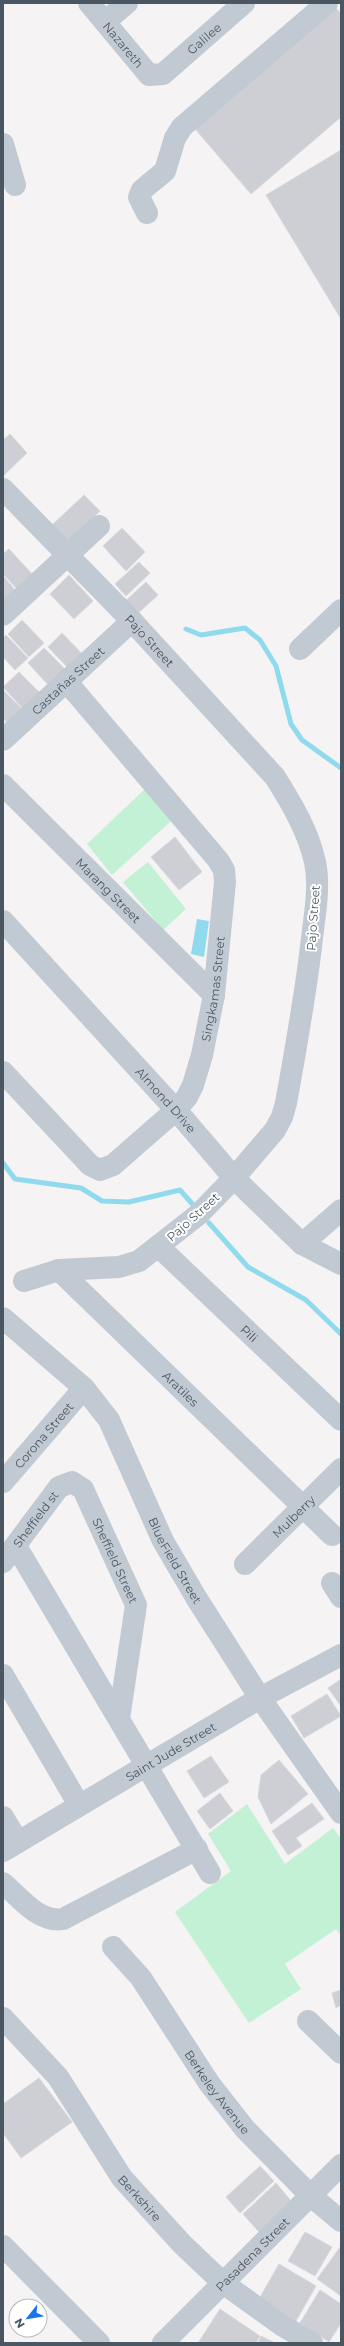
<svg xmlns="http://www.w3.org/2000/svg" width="344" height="2346" font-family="Montserrat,sans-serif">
<rect width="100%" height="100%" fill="#f5f3f3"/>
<g fill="#c3f1d5">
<path d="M146,788L171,821L112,875L87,844Z"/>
<path d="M148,862L186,909L163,930L123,882Z"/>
<path d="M247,1804L285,1864L333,1828L341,1839V1935L336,1929L285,1964L301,1989L249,2023L175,1912L231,1871L208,1834Z"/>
</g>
<path fill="#90daee" d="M197,919L209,921L204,957L191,954Z"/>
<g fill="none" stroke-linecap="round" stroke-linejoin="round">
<g stroke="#90daee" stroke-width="5">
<path d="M186,629L201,635L245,628L260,640L276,666L291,724L302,740L341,768"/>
<path d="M3,1163L15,1179L81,1188L102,1201L129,1202L180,1190L195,1207"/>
<path d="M209,1223L248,1267L306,1300L341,1334"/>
</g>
</g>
<g fill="#cdcfd5" stroke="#d7d9de">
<path d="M332,3L341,14V117L251,194L190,123Z"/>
<path d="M341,150V319L266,195Z"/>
<path d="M10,434L27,453L3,476V440Z"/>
<path d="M84,495L100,511L66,543L50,527Z"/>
<path d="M122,528L145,552L126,571L103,546Z"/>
<path d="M9,549L33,575L18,590L3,574V554Z"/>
<path d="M139,562L150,573L126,596L115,584Z"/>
<path d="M69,575L93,601L74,619L50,594Z"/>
<path d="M3,576L16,591L3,603Z"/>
<path d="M146,582L158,595L134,617L122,604Z"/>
<path d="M22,620L44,643L29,657L8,634Z"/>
<path d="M62,633L83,655L69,669L48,647Z"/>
<path d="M6,635L28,658L15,670L3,657V638Z"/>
<path d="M44,648L68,672L51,688L28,663Z"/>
<path d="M19,672L42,695L25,711L3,687Z"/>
<path d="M3,690L24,711L9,725L3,718Z"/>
<path d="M175,837L202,872L179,890L151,857Z"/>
<path d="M341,1679V1706L328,1688Z"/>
<path d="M327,1694L341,1716L304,1738L291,1716Z"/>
<path d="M211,1756L229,1782L204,1798L187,1771Z"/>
<path d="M279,1760L308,1794L271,1824L258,1797L261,1775Z"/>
<path d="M220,1793L233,1811L210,1829L197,1811Z"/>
<path d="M312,1803L324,1819L296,1838L302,1846L288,1855L272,1831Z"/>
<path d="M341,1990V2005L336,2008L332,1993Z"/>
<path d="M39,2078L72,2122L21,2158L3,2133V2104Z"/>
<path d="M260,2166L274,2181L240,2213L226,2197Z"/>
<path d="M276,2183L292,2202L259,2232L243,2214Z"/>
<path d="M305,2232L332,2247L315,2276L288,2261Z"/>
<path d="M341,2246V2296L317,2279Z"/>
<path d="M279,2264L316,2286L296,2321L259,2299Z"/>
<path d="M320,2290L341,2304V2323L329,2342L300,2323Z"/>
<path d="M220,2309L260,2336L256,2343H198Z"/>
<path d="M261,2336L275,2343H258Z"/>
</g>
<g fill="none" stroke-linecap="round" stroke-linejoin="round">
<g stroke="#c1cad2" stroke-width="22">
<path id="s1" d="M89,3L149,75L163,74L244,3"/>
<path d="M106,21L127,3"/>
<path d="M3,144L15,185"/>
<path d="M147,213L139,197L142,190L165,171L175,138L182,127L327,3"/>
<path id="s2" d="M3,489L132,621L275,777C292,804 308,831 315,862C320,886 315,913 312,938C306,993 296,1048 286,1103L282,1117L275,1130L234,1178L199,1214L139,1261L119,1267L59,1270L24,1281"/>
<path d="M3,615L99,526"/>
<path d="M300,649L341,610"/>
<path id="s3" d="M3,740L132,621"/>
<path id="s4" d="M3,785L214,995"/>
<path id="s5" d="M3,921L176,1110L234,1178L302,1244L341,1264"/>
<path id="s6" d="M3,1072L90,1165L100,1170L113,1165L176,1110L187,1097L193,1085L202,1055L214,995L225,882L224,870L218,860L66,681"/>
<path d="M302,1244L341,1210"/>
<path id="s7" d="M159,1247L341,1420"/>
<path id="s8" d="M59,1270L332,1535"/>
<path id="s9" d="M3,1318L84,1388L109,1420L163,1541L197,1599L260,1698L341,1813"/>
<path id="s10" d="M3,1482L84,1388"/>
<path d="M16,1546L210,1873"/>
<path id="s11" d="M3,1562L59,1487L72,1482L83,1489L136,1605L119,1719"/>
<path id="s12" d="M245,1564L341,1469"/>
<path d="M332,1583L341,1597"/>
<path d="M3,1675L79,1805"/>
<path d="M3,1817L18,1842"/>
<path id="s13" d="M3,1851L260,1698L341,1655"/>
<path d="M3,1883C20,1898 39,1923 63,1919L197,1849"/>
<path id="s14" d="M113,1947L141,1978L209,2083L245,2129L311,2196L341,2221"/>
<path id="s15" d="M3,2018L58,2077L122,2178L182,2244L223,2283L283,2326L312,2343"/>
<path d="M308,2021L341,2053"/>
<path d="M3,2246L99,2343"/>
<path id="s16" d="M163,2343L341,2165"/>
</g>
</g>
<g text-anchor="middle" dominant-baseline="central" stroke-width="4" stroke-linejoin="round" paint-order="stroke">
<g font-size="12" fill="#4a5661" stroke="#fff">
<text stroke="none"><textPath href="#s1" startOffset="162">Galilee</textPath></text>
<text stroke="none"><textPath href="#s1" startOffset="54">Nazareth</textPath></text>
<text stroke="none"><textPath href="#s2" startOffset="211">Pajo Street</textPath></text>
<text stroke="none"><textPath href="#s3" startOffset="88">Castañas Street</textPath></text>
<text stroke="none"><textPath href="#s4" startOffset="149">Marang Street</textPath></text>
<text transform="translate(313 918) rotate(-86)">Pajo Street</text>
<text stroke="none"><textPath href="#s6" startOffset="365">Singkamas Street</textPath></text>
<text stroke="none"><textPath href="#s5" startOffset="242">Almond Drive</textPath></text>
<text transform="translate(193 1217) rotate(-42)">Pajo Street</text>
<text stroke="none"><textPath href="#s7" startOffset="125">Pili</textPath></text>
<text stroke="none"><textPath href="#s8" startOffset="170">Aratiles</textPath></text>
<text stroke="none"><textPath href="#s10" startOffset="62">Corona Street</textPath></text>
<text stroke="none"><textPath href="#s12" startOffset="68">Mulberry</textPath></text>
<text stroke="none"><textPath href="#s11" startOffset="54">Sheffield st</textPath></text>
<text stroke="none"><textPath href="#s9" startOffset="303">BlueField Street</textPath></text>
<text stroke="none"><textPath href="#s11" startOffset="199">Sheffield Street</textPath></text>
<text stroke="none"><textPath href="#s13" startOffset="195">Saint Jude Street</textPath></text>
<text stroke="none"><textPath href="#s14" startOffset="179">Berkeley Avenue</textPath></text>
<text stroke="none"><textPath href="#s15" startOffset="227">Berkshire</textPath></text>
<text stroke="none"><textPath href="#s16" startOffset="126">Pasadena Street</textPath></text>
</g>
</g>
<rect width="344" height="2346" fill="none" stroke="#4a5661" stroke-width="8"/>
<g transform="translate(28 2318) rotate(239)"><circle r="19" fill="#ffffff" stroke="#b7bbc0"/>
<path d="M0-3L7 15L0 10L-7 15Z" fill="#1a73e8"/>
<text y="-6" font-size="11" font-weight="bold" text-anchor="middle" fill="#4a5661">N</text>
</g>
</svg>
